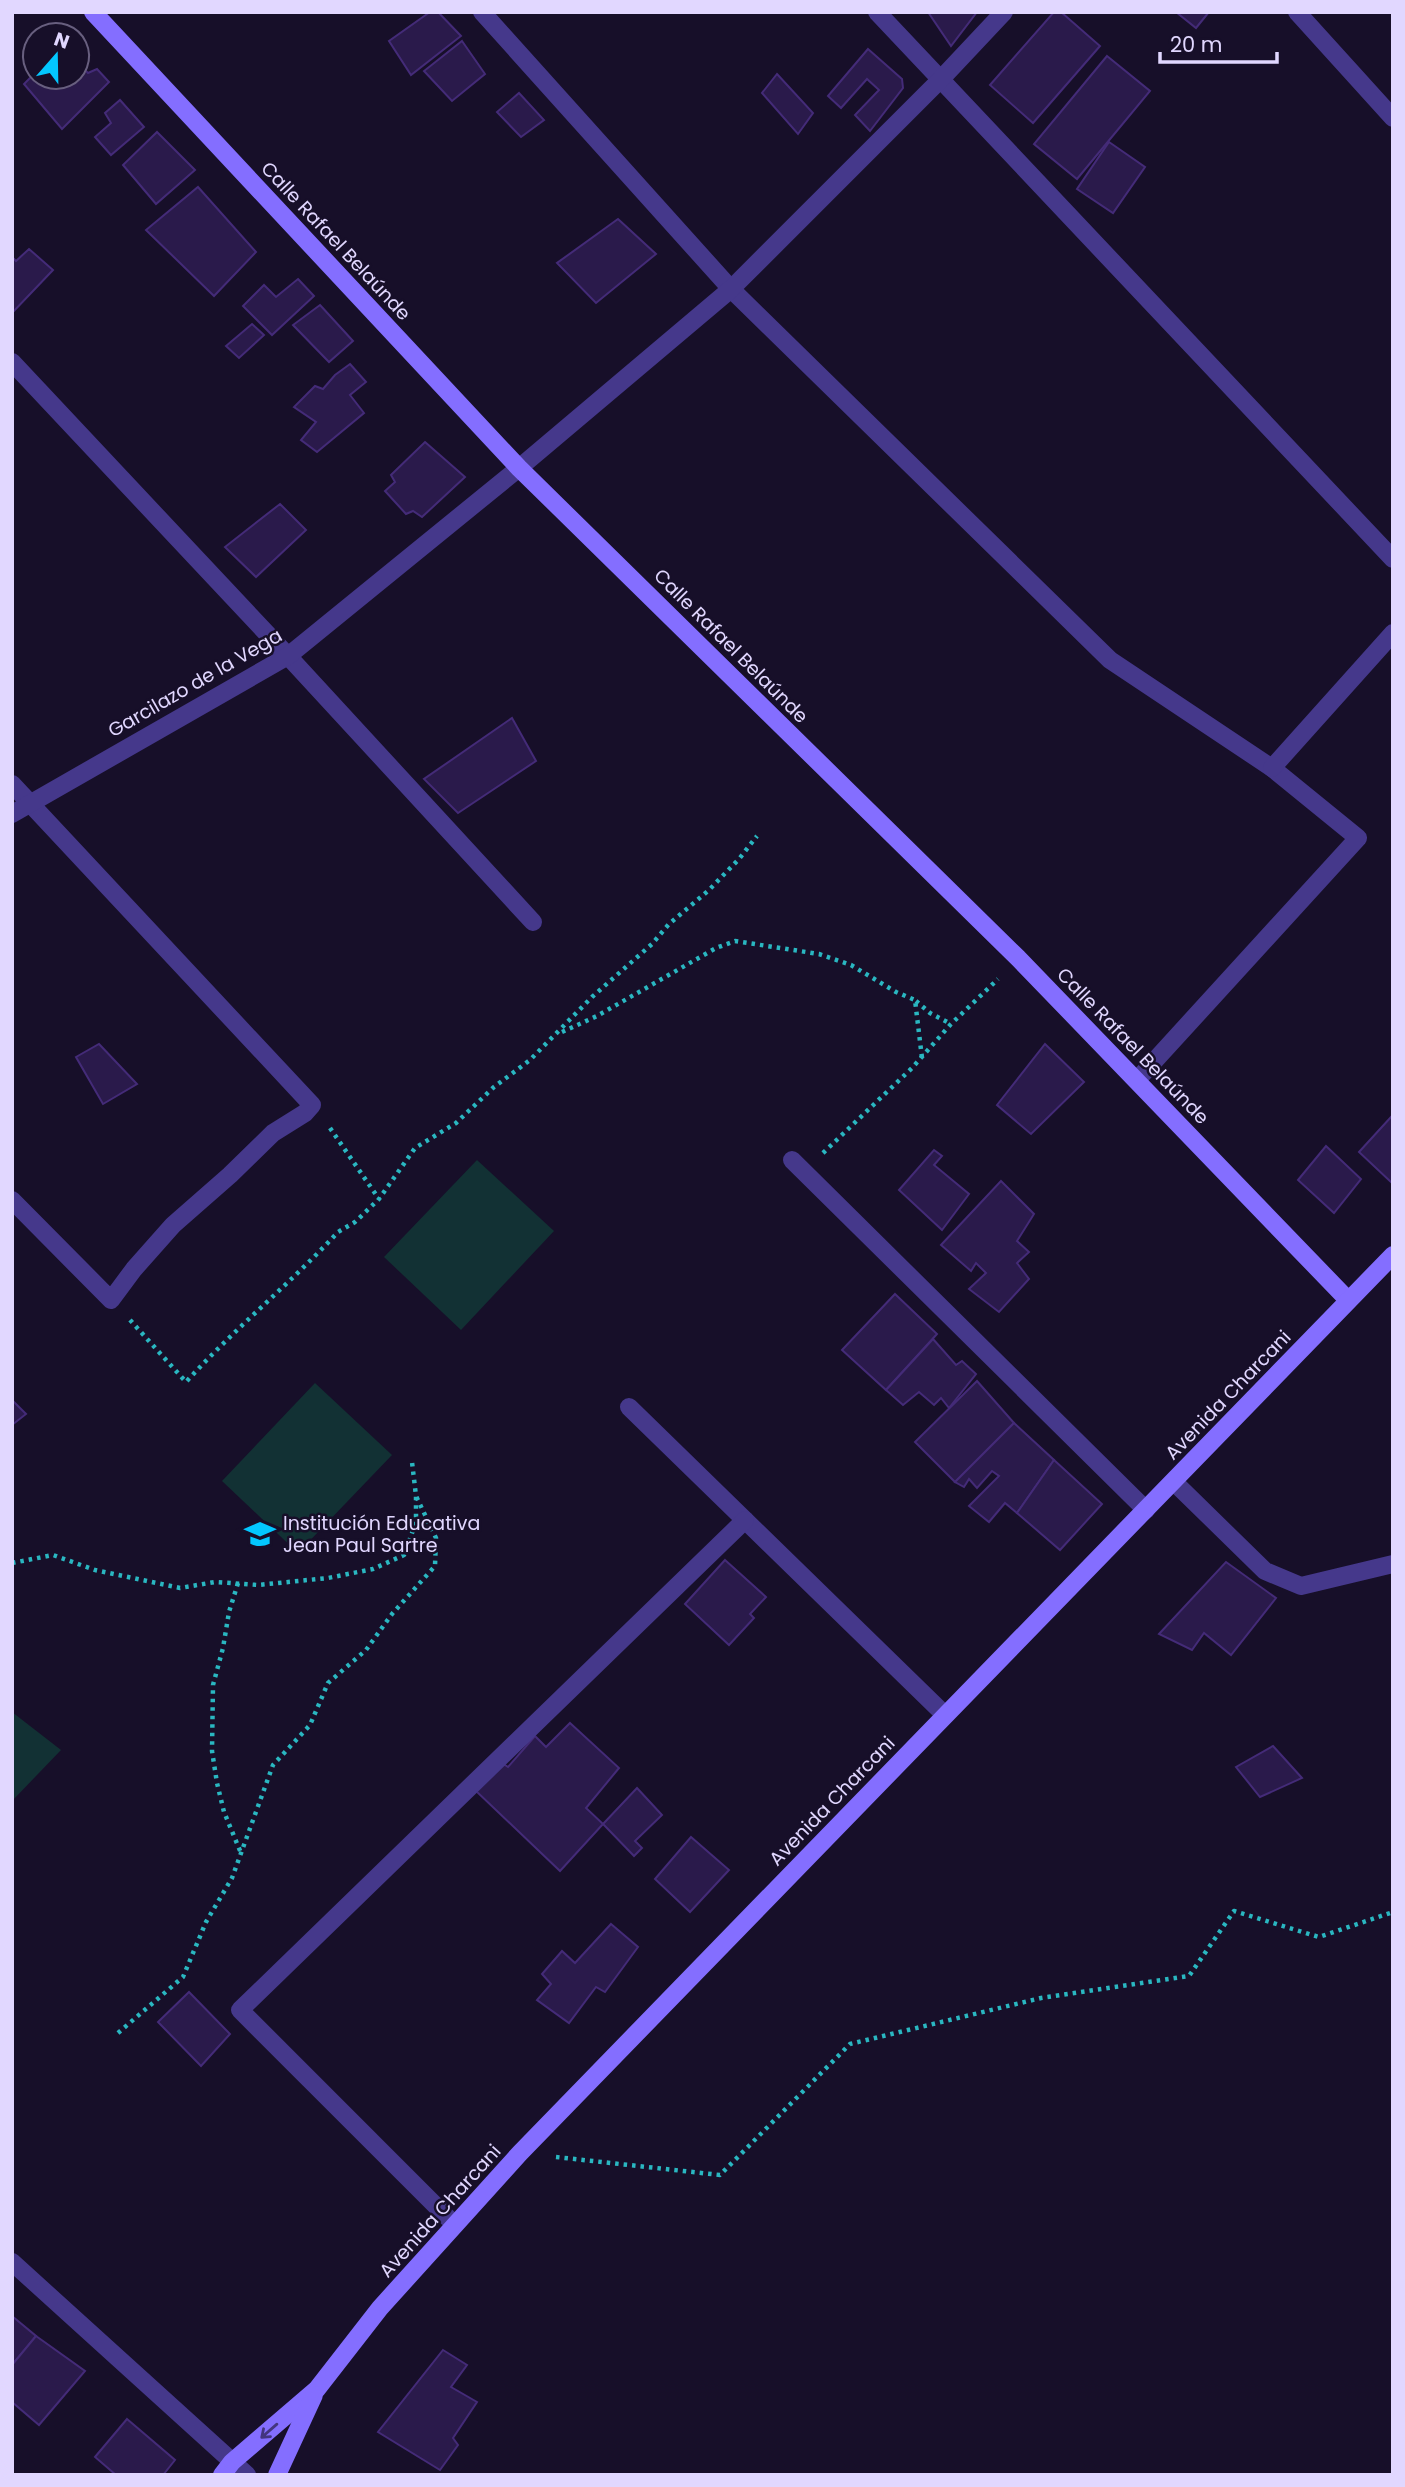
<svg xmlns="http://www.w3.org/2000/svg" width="1405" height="2487" font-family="Poppins,sans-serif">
<rect width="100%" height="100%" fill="#170f29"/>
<g fill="#123134">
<path d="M477,1160L554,1231L461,1330L384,1257Z"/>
<path d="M315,1383L392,1455L298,1553L222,1481Z"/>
<path d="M12,1712L61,1750L12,1801Z"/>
</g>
<g fill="#2a1a4b" stroke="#442b78" stroke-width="2">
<path d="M430,12H438L461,36L411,75L389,41Z"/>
<path d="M928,12H977L951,46Z"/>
<path d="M1054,12H1061L1100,46L1033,123L990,85Z"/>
<path d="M1176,12H1209L1196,28Z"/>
<path d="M462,41L485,74L452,101L424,71Z"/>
<path d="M868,49L902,79L903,88L870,131L855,115L879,90L867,79L841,108L828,96Z"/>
<path d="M1107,56L1150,91L1077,179L1034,144Z"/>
<path d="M77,62L88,73L97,69L109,82L62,129L24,84L35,73V77H77Z"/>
<path d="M777,74L813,113L798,134L762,93Z"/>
<path d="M519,93L544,120L521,137L497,112Z"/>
<path d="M120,100L144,127L111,155L95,137L111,123L105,113Z"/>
<path d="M157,132L195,170L156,204L123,165Z"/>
<path d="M1109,142L1145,167L1113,213L1077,189Z"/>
<path d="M198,187L256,252L214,296L146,230Z"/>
<path d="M618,219L656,254L596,303L557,263Z"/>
<path d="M29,249L53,270L12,313V257L16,261Z"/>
<path d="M298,279L314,296L272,335L243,306L264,285L276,297Z"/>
<path d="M320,305L353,341L329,362L293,325Z"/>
<path d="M252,324L264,335L239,358L226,346Z"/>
<path d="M350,364L366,382L350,395L364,413L317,452L301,440L316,422L294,407L315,386L323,389L335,375Z"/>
<path d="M425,442L465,477L422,517L413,511L406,514L385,491L395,482L391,475Z"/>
<path d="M280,504L306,530L256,577L225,547Z"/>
<path d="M512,718L536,761L458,813L424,779Z"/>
<path d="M99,1044L137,1084L103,1104L76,1057Z"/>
<path d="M1045,1044L1084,1082L1031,1134L997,1105Z"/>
<path d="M1391,1117L1393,1119L1392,1183L1359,1152Z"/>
<path d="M1326,1146L1361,1179L1334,1213L1298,1180Z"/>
<path d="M934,1150L942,1156L934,1165L969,1194L942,1230L899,1190Z"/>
<path d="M1001,1181L1034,1214L1017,1241L1029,1252L1017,1263L1029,1279L999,1312L969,1289L986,1273L976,1263L971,1271L941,1245Z"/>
<path d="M895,1294L937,1334L886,1390L842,1350Z"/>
<path d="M933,1339L956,1365L962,1361L976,1374L949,1408L941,1398L934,1405L919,1392L903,1405L886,1390Z"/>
<path d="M977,1381L1014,1423L955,1482L915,1442Z"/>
<path d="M12,1400L26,1414L12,1425Z"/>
<path d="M1014,1423L1054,1460L1017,1513L1005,1503L989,1522L969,1506L999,1476L992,1471L977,1488L969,1479L964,1487L955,1482Z"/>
<path d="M1054,1460L1102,1504L1060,1550L1017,1513Z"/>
<path d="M725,1560L766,1597L750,1614L754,1618L729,1645L685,1604Z"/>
<path d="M1226,1562L1276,1598L1231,1655L1204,1633L1192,1650L1159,1634Z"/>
<path d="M570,1723L619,1768L586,1808L603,1824L560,1871L476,1791L502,1763L508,1767L535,1736L546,1747Z"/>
<path d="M1273,1746L1302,1778L1260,1797L1236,1767Z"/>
<path d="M637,1788L662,1815L635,1841L642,1848L634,1856L603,1824Z"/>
<path d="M691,1837L729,1870L690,1912L655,1879Z"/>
<path d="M611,1924L638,1947L605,1992L596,1987L569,2023L537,2000L551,1984L542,1974L562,1951L575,1963Z"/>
<path d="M189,1992L230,2034L201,2066L158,2022Z"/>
<path d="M12,2316L36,2336L12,2365Z"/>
<path d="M36,2336L85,2371L39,2425L12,2402V2365Z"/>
<path d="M443,2350L467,2365L451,2387L477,2402L453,2438L458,2445L440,2470L378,2432Z"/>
<path d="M127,2419L175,2460L163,2475H116L95,2457Z"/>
</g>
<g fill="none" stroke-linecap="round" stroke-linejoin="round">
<g stroke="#2ab7c1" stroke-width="4.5" stroke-dasharray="3.5 5" stroke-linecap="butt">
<path d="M916,1001L930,1013L951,1024"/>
<path d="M562,1032L597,1016L716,948L735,941L819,954L851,965L896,992L915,1000L922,1058"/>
<path d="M330,1128L379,1199"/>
<path d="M823,1153L912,1068L951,1024L998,979"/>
<path d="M130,1320L186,1382C234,1329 290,1284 338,1232L355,1222L379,1199L415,1148L456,1123L494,1087L530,1060L592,997L652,944L669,924L709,890L739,859L757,836"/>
<path d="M12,1563L53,1555L95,1570L180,1588L215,1582L258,1585L328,1578L373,1569L404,1555L416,1522V1496L412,1462"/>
<path d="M238,1583L229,1612L223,1648L213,1685L212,1751L217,1783L224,1812L241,1853"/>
<path d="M118,2033L183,1977L206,1922L232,1878L273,1765L310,1725L328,1683L366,1650L392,1614L435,1566L436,1538L416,1496"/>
<path d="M556,2157L720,2175L850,2044L1041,1998L1189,1976L1234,1911L1319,1937L1393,1912"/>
</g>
<path stroke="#45388b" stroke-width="18" d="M1174,1482L1265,1571L1301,1586L1393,1564"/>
<g stroke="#45388b" stroke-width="18">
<path d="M482,12L731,289L1110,660L1272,768L1358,838L1137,1080"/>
<path d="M877,12L1393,559"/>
<path d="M1297,12L1393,118"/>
<path d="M12,362L288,656L533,922"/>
<path d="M1272,768L1393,633"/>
<path d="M12,784L312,1105L305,1113L273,1133L230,1175L173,1225L134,1269L111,1300L12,1200"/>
<path d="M12,814L288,656L519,468L731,289L941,79L1004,12"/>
<path d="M792,1160L1146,1510"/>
<path d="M629,1407L945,1715"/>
<path d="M454,2224L240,2010L745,1520"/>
<path d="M12,2262L247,2475"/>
</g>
<g stroke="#846eff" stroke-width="18">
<path d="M93,12L519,468L1018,958L1348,1300"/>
<path d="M222,2475L232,2462L317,2389L380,2308L520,2153L1393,1255"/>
<path d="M277,2475L314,2395"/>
</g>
</g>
<defs><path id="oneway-shaft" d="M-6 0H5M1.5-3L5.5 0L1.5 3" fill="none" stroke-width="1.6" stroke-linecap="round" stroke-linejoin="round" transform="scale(1.75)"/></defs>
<use stroke="#43357f" href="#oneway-shaft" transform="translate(269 2431) rotate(139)"/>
<defs>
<g id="school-bare" transform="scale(2.415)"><path d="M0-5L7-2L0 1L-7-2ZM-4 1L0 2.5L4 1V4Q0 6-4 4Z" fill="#03c7ff" stroke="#170f29" stroke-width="2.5" paint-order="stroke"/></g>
</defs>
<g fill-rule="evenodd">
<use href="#school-bare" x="260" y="1534"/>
</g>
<g text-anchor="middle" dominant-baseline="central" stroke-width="5" stroke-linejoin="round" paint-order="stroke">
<g font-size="19" fill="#e1d7ff" stroke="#170f29">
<text transform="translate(336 241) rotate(47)">Calle Rafael Belaúnde</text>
<text transform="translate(731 646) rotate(45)">Calle Rafael Belaúnde</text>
<text transform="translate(195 683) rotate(-30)">Garcilazo de la Vega</text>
<text transform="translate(1133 1046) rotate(46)">Calle Rafael Belaúnde</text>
<text transform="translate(1228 1395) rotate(-46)">Avenida Charcani</text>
<text transform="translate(832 1801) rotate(-46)">Avenida Charcani</text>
<text transform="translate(440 2211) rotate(-48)">Avenida Charcani</text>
</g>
<g font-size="19" fill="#e1d7ff" stroke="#170f29" text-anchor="start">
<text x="283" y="1523">Institución Educativa<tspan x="283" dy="22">Jean Paul Sartre</tspan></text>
</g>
</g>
<rect width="1405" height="2487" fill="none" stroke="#e1d7ff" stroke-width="28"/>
<g transform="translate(56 56) rotate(20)"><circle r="33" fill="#170f29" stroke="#685f7f" stroke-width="2"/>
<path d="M0-5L12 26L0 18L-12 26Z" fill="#03c7ff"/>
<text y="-10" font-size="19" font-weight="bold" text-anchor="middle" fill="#e1d7ff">N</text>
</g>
<path d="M1160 52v10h117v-10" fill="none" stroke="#e1d7ff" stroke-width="3.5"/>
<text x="1170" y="52" font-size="21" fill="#e1d7ff" stroke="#170f29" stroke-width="5" paint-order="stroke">20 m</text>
</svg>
